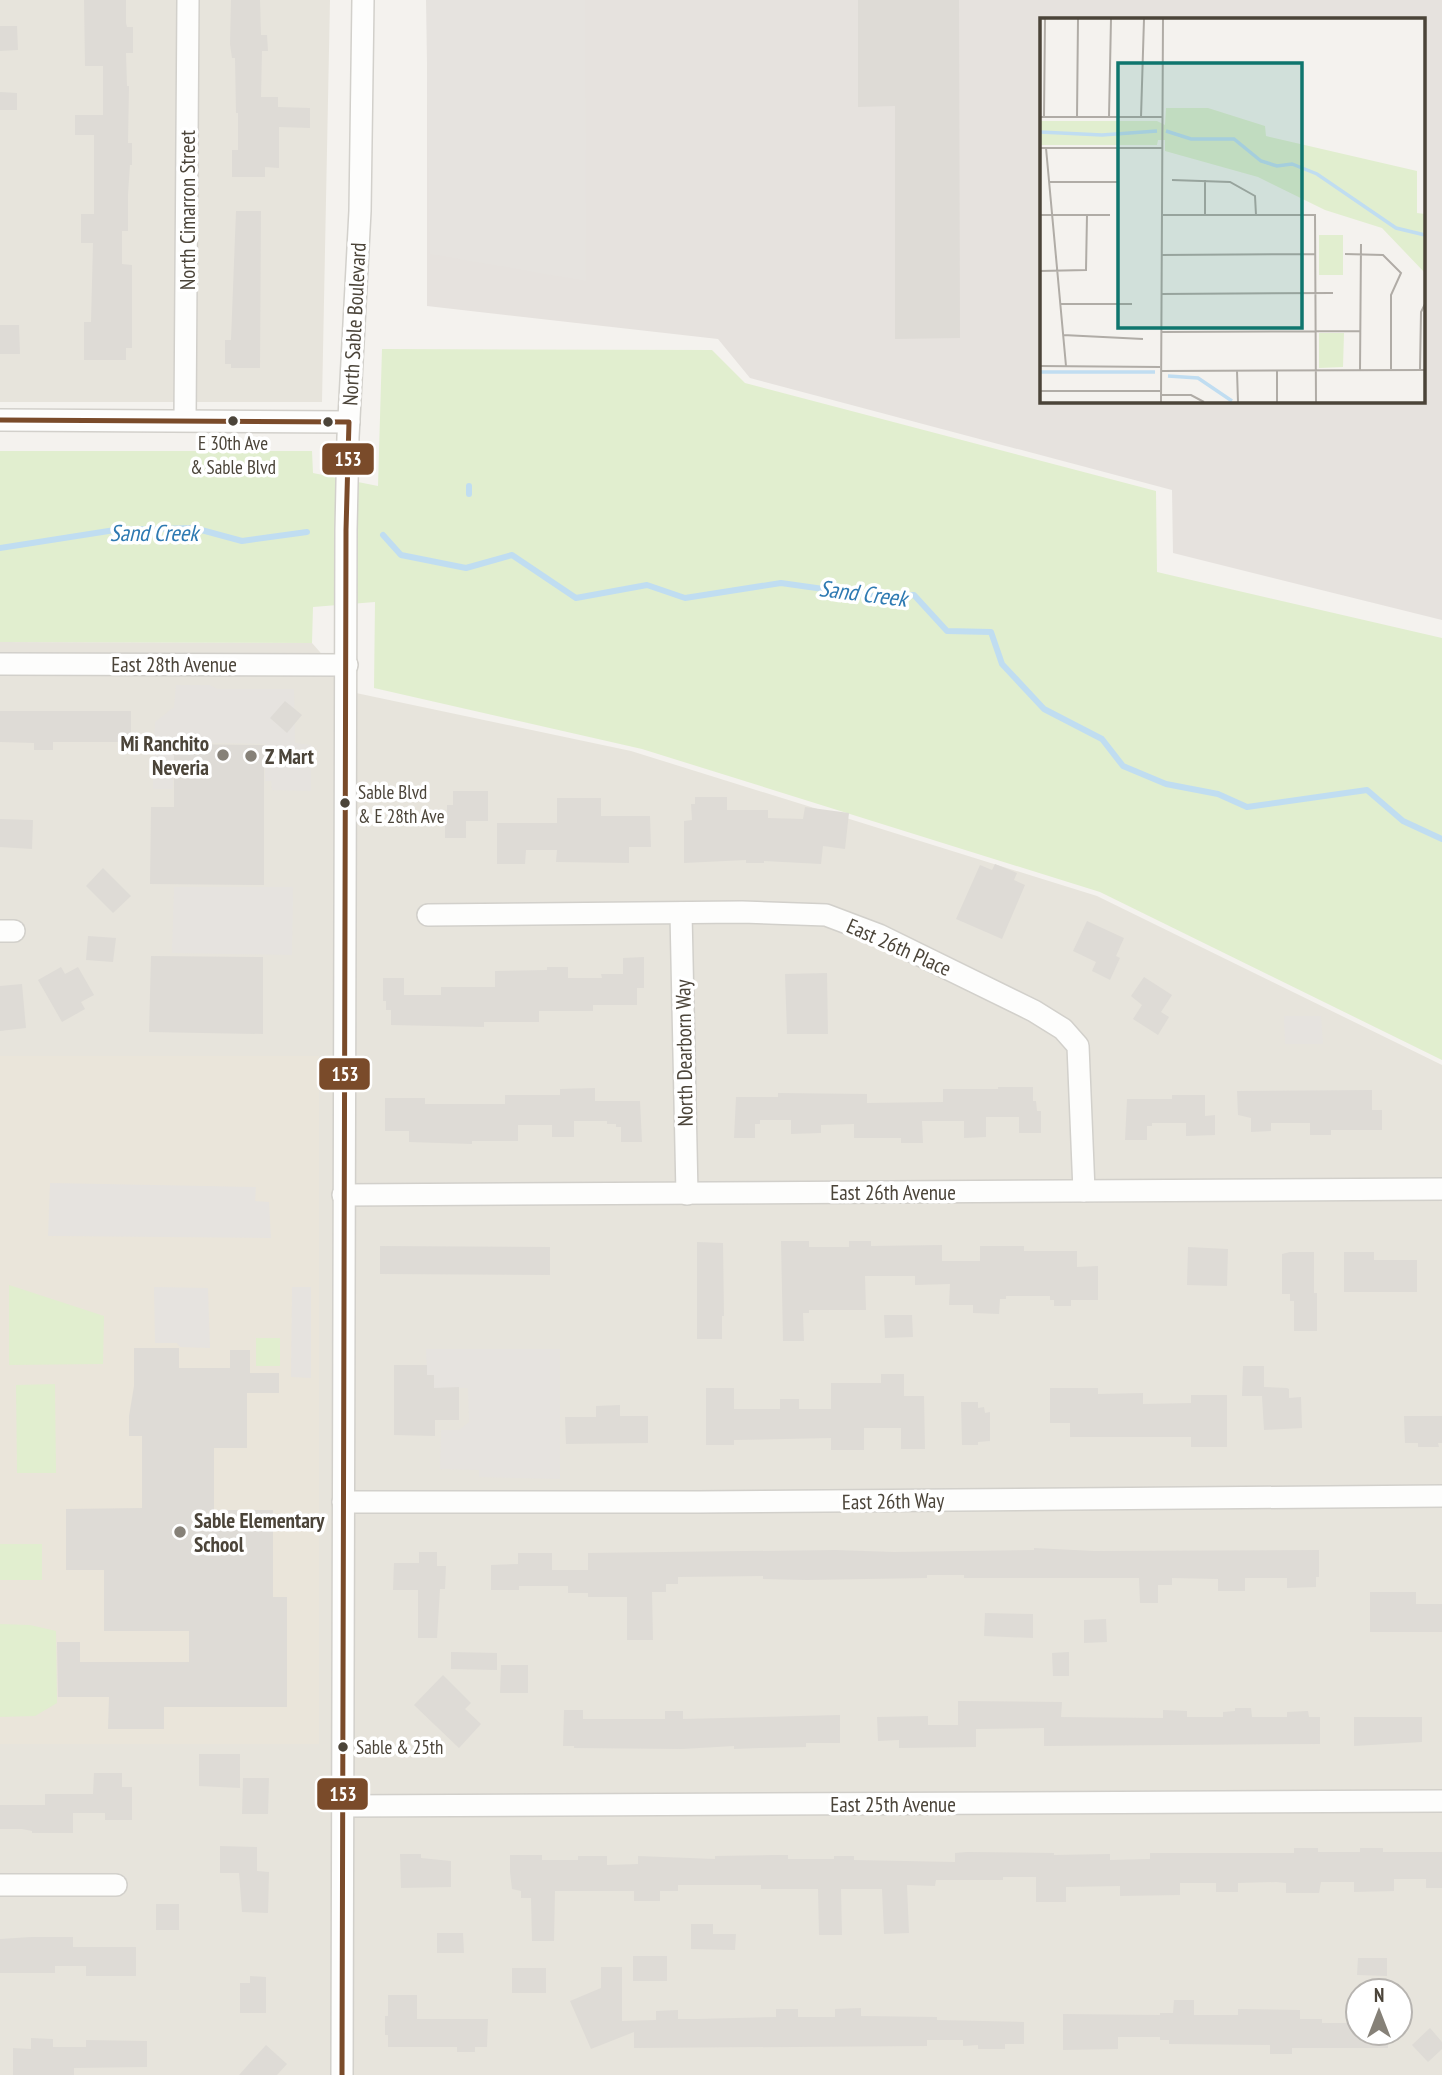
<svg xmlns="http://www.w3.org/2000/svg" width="1442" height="2075" font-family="'PT Sans Narrow',sans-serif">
<rect width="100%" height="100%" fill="#f4f2ee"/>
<g fill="#e7e4dc" fill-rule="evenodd">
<path d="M0,0H330L322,402H0Z"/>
<path d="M0,642L312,643L356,693L631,751L1097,896L1442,1065V2075H0ZM1358,1991H1400V2033H1358Z"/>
</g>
<path fill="#e6e2de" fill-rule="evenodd" d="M427,0H1442V620L1173,553L1172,490L750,378L718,339L427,306ZM1041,19H1423V401H1041Z"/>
<rect fill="#eae5da" x="0" y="1056" width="319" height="688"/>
<g fill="#e1eecf">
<path d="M382,349L712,350L745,383L1156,491L1157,572L1442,638V1060L1100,892L642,749L374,688L375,602L313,607L312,643L0,642V451H312L313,473L378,486Z"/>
<path d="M9,1285L104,1316L103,1364L9,1365Z"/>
<rect x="256" y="1338" width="24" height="28"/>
<path d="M55,1384L56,1473H17L16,1385Z"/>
<rect x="0" y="1544" width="42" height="36"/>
<path d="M0,1624L30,1625L56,1631L57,1703L35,1716L0,1717Z"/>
</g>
<g fill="#e6e3df">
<path d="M426,0H585L586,281L430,254Z"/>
<path d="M176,685H210L217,689H294L295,743L311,745V791L272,790L271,781H265V744L174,742L173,789H153L155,722L174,707Z"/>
<path d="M174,887H293L292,955L172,953Z"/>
<path d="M1284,1016H1321L1323,1044H1285Z"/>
<path d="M50,1183L256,1187L255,1201L269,1202L271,1238L48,1236Z"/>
<path d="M154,1287L208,1288L210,1348L180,1347L177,1343H155Z"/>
<path d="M292,1287H311V1378L291,1377Z"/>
<path d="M426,1349H560V1479L479,1477V1470L440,1469L441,1430H459L469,1422L468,1388H434L427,1375Z"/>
</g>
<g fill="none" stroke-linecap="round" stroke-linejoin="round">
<g stroke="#c0ddf1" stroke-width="6">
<path d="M469,486V494"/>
<path d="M383,535L401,555L466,568L512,555L576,598L647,585L685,598L781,583L873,596L914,595L947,631L991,632L1002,664L1044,709L1102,739L1123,766L1166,784L1218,794L1247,807L1367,790L1403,821L1442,839"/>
<path d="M0,548L115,530L194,528L242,541L307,532"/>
</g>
</g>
<g fill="#dedbd6">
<path d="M84,0H126V23L127,27H133V53H126L127,86H129L128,143H132V165H130L128,194V231H122V264L132,265V348H126V360H84V322H91L93,243H81V214H94V135H75V115H103V66H85Z"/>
<path d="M231,0H260L261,35H267L268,51H262L261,97H278V107L310,108V128L279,127V168L265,167V177H232V150H238V113H236L235,58H232L230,44Z"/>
<path d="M858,0H959L960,338L895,339V106L858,107Z"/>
<path d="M0,26H17L18,50L0,51Z"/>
<path d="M0,92L17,93V110H0Z"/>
<path d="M236,211H261L260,368H231V364H225V340H231Z"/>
<path d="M0,325H19L20,354H0Z"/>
<path d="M285,701L302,715L287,733L270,718Z"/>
<path d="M0,711H131V742H53V750H34V743L0,742Z"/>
<path d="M174,744L264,745V885L150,884L151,807H174Z"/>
<path d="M453,791H488V821H466V838H445V815H447V805H453Z"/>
<path d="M695,797H727V810H768V818L803,819L805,807L849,813L845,849L823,846L821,864L764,861V863H746V860L684,863V821L692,820L691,804H695Z"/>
<path d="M557,798H601V816H650L651,847H629V863L556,862L557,850H526L525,864H497V823H557Z"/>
<path d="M0,819L33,820L32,849L0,847Z"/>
<path d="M995,864L1017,873L1014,880L1025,885L1002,939L956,919L980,865L992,870Z"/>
<path d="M103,868L131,896L113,913L86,886Z"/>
<path d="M1087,921L1124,938L1116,956L1120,958L1110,980L1092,971L1096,962L1073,951Z"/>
<path d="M88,936L116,938L113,962L86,960Z"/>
<path d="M151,956L263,957V1034L149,1032Z"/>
<path d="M644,957V988H637V1005H593V1011H539V1022H484V1027L391,1025V1010H386V1001H383V978H404V995H441V987H495V971L547,970V967H568V978H602L601,974H623V958Z"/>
<path d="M61,967L65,974L78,967L94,995L81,1002L85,1009L62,1022L38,980Z"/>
<path d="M827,973L828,1034H787L785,974Z"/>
<path d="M1144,977L1172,995L1161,1012L1169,1017L1158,1035L1133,1019L1142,1005L1131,996Z"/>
<path d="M22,984L26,1028L0,1031V986Z"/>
<path d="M998,1087H1033V1101H1036L1037,1111H1041V1133H1019V1117H986V1137L964,1138V1121H922L923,1143H901V1138H854V1124L821,1125V1133L791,1134V1120H760V1124H755V1138H734L736,1097H778V1093L867,1094V1103L943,1102V1089H998Z"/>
<path d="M595,1088V1101H640L642,1142H621V1127H616V1124H607V1121H574V1137H552V1125H518V1141H472V1144L409,1142V1131H385V1098H425V1104H505V1095H560V1089Z"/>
<path d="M1372,1090V1110H1382V1130H1331V1135H1310V1123H1271V1131L1251,1132V1118L1238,1115L1237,1091Z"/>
<path d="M1172,1095H1205V1116L1215,1115V1135L1186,1136V1123H1152V1126H1147V1140H1125L1127,1099H1172Z"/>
<path d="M781,1241H809V1247H849V1241H871V1246L942,1245V1261H980V1246H1024V1251H1077V1267L1098,1266V1300H1071V1306H1054V1300H1050V1296H1006V1299H1000L999,1314L973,1313V1305H949L950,1284L915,1285V1276H865L866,1310H809V1313H803L804,1341H783Z"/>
<path d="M697,1242L723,1243L724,1316H722V1339H697Z"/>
<path d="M380,1246L550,1247V1275L380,1274Z"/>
<path d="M1188,1247L1228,1249L1227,1286L1187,1285Z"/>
<path d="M1290,1252H1314V1293H1317V1331H1294V1301H1290V1294H1282V1254Z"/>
<path d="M1344,1252H1374V1260H1417V1292H1344Z"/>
<path d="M884,1315H912L913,1337L885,1338Z"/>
<path d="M134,1348H179V1368H230V1350H250V1373H279V1393H247V1448H214V1510H273V1597H287V1707H164V1729H108L109,1697H58L57,1642H80V1662H189V1631H104V1570H66V1509L142,1508V1436H129V1416L134,1386Z"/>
<path d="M394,1365H427V1375H434V1388L459,1387V1420H435V1436L394,1435Z"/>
<path d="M1243,1366H1264V1387L1287,1388L1289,1389V1398L1301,1397L1302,1428L1264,1430L1262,1396H1242Z"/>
<path d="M881,1374H904V1396H924L925,1449H901V1428H864V1450H831V1438L734,1440V1445H706V1388H734V1409H780V1399H799V1409H831V1383H881Z"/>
<path d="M1050,1388H1098V1394L1143,1393V1404L1191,1403V1395H1227V1447H1191V1437H1070V1423H1050Z"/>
<path d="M961,1402H978V1408L984,1407L985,1413L990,1412V1441L978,1442V1445H962Z"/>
<path d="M620,1405V1416H648V1443L566,1444L565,1417H596V1406Z"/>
<path d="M1404,1416H1442V1443H1438L1439,1447H1418V1443H1405Z"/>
<path d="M1034,1548L1094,1551L1319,1550V1577H1316V1587L1287,1588V1578H1245V1591H1218V1579L1172,1578V1585H1158V1603H1140L1139,1578H964V1575H927V1578L806,1580L763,1579V1576L678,1577V1584H666V1592H652L653,1640H627V1597H588V1593H568V1586H519V1590H491V1565L518,1564V1553H552V1570H588V1553L835,1550L894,1552L1034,1550Z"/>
<path d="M419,1552H437V1566H446L445,1589H440L437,1638H418V1590H393L394,1563H419Z"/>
<path d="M1370,1592H1416V1604H1442V1632H1370Z"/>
<path d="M985,1613L1033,1614V1638L984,1636Z"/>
<path d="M1106,1619L1107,1642L1084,1643V1620Z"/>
<path d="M451,1652L497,1653V1670L451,1669Z"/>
<path d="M1069,1652V1676H1053L1052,1653Z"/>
<path d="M501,1665H528V1693H500Z"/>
<path d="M443,1675L471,1703L465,1709L481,1724L459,1748L414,1705Z"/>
<path d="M958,1701L1062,1702L1061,1717L1163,1718V1710L1187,1711V1717H1223V1712L1235,1711V1708H1251L1252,1717H1287V1712L1308,1711L1309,1717H1320V1744L1044,1746V1728L976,1729V1747L899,1748V1740L878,1741L877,1717L928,1716V1725H958Z"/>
<path d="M564,1710H583V1719H665V1711H683V1719L840,1715V1743H806V1747L759,1748L734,1749V1746L682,1749L574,1748V1746H563Z"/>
<path d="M1354,1717H1422V1742L1354,1746Z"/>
<path d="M199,1754H240V1788L199,1786Z"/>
<path d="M94,1773H122V1787H132V1820H105V1813H73V1833H32V1831L22,1829H0V1805H45V1794H93Z"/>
<path d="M243,1778H269L268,1814H242Z"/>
<path d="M220,1846L257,1847V1871L269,1872L268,1913L242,1912L239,1873H220Z"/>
<path d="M1294,1848H1318V1852H1360V1848H1383V1852H1442V1888H1426V1879H1394V1891L1354,1892V1882H1321L1319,1893H1286V1883L1276,1882L1238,1883V1892H1216V1883H1180V1895L1120,1896V1886L1066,1887V1902H1036V1877H1003V1880H936L935,1886L907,1885L909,1933L884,1934L882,1889H841L842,1935H819L818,1889H761V1885H678V1891H660V1901H634V1891H555L554,1941H532L531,1898H521V1891L512,1889L510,1872V1855H542V1860H578V1856H607V1865L638,1864V1856L715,1859V1856L773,1855H788V1859H834V1856H854V1860L955,1862V1853L967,1852L1054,1853V1855L1110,1854V1860L1150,1859V1853H1294Z"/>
<path d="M400,1854H421V1858L451,1861V1887L401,1888Z"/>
<rect x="156" y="1904" width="23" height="26"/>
<path d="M691,1924H713V1934H736L735,1950L691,1949Z"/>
<path d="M437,1933H463L464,1953H437Z"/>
<path d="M31,1937H73V1947H136V1976H86V1966H55V1973H0V1939Z"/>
<rect x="633" y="1956" width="34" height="25"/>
<path d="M1358,1958H1387V1976L1357,1975Z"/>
<path d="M601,1967H622V2021L656,2020V2011L678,2010V2019H698L776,2017V2009H798V2017H835V2009L861,2008V2016L937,2017V2020L1024,2022V2044H1005V2049H978V2045L963,2046V2040H927V2046L634,2048V2032L591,2049L570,2001L601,1988Z"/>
<rect x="512" y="1968" width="34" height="25"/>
<path d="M250,1976L266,1977V2013H240V1983H250Z"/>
<path d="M388,1995H417V2019H488L487,2047H475V2052H457V2047H388V2035H385V2016H388Z"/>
<path d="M1174,2000H1194V2015H1238V2009L1300,2010V2019H1322V2023H1358V2033H1388V2048H1292V2054H1270V2045L1169,2044V2040H1160V2037H1118V2049L1063,2050V2014L1160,2015V2013H1173Z"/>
<path d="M1430,2028L1442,2042V2049L1428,2062L1412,2045Z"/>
<path d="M31,2038L53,2039V2047H86V2040L147,2041V2067L74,2068V2075H13V2048L31,2049Z"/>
<path d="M266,2045L287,2064L277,2075H239Z"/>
</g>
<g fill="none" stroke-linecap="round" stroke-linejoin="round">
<g stroke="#d2d0cb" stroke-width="24">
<g id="minor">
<path d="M0,420L349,422"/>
<path d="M185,420L188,0"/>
<path d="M0,664L347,665"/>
<path d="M681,913L687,1194"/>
<path d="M428,915L742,912L826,915L879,935L1034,1011L1063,1029L1078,1046L1084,1191"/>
<path d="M0,931H14"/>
<path d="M343,1195L1442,1189"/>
<path d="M343,1502H698L1442,1496"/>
<path d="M343,1806L1442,1801"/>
<path d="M0,1885H116"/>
<path d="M342,2075L346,530L348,437L360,211L363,0"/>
</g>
</g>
<use href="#minor" stroke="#fdfdfc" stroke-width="21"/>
<g stroke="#fff" stroke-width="10">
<path id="bus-1" d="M0,420L349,422L346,530L342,2075"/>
</g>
<use href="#bus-1" stroke="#7a4b2a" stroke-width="5"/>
</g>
<g fill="#4b4439" stroke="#fff" stroke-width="2.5">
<circle cx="233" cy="421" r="6"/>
<circle cx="328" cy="422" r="6"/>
<circle cx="345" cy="803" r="6"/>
<circle cx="343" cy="1747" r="6"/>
</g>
<g fill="#868178" stroke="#fff" stroke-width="2.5">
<circle cx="223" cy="755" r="7"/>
<circle cx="251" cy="756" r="7"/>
<circle cx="180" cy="1532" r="7"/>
</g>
<g text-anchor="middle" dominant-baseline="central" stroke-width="7" stroke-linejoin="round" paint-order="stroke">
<g font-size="19" fill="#4b4439" stroke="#fff" text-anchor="start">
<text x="233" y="443" text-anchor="middle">E 30th Ave<tspan x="233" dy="24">&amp; Sable Blvd</tspan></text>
<text x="358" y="792">Sable Blvd<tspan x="358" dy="24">&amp; E 28th Ave</tspan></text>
<text x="356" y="1747">Sable &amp; 25th</text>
</g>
<g font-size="21" fill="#4b4439" stroke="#fff">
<text transform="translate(187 210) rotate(-90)">North Cimarron Street</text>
<text transform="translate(354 324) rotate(-87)">North Sable Boulevard</text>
<text x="174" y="664">East 28th Avenue</text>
<text transform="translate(899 947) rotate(24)">East 26th Place</text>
<text transform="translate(684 1053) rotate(-91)">North Dearborn Way</text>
<text x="893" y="1192">East 26th Avenue</text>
<text transform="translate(893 1501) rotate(-1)">East 26th Way</text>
<text x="893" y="1804">East 25th Avenue</text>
</g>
<g font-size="21" font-weight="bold" fill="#4b4439" stroke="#fff" text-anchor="start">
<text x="209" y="743" text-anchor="end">Mi Ranchito<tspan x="209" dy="24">Neveria</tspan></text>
<text x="265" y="756">Z Mart</text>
<text x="194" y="1520">Sable Elementary<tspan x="194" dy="24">School</tspan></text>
</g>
<g font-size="23" font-style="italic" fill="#2e7ab2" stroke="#fff">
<text x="154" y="532">Sand Creek</text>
<text transform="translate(863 593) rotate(7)">Sand Creek</text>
</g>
</g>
<g transform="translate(1040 18)">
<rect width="385" height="385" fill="#f4f2ee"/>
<path d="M126,90H168L225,108L226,118L377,153V195L385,196V255L342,210L285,192L218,159L125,133V122H118L117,127H0V103H117L125,107ZM279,217H303V257H279ZM279,315H304L303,349L279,350Z" fill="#e1eecf"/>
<path fill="none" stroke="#c0ddf1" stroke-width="3.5" d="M126,113L151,121H194L221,143L237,148L252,146L277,156L356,210L385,217M0,114L62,117L117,113M0,354H115M128,358L158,360L192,383"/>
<path fill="none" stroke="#b0aca6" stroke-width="2" d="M0,99H122M4,99L5,1M37,99L38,1M69,99L71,1M101,99L104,1M0,130H122M6,130L26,348M132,162L190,164L215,178L216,197M165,162V197M9,164H79M0,197H70M121,197H275L276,384M305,236L343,237L361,255L351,277V351M121,237L276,236M0,253L46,252L47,197M121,276L293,275M20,286H92M121,314L321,313M23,317L103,321M0,348L120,349M237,352V384M320,352L321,226M380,352L381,294L385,286M121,353L385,352M197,353L198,384M0,373H120M121,377H151L164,384M121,384L123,1"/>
<path fill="#0f766e" fill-opacity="0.15" stroke="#0f766e" stroke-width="3.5" d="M78,45H262V310H78Z"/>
<rect width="385" height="385" fill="none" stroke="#4b4439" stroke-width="3.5"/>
</g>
<g stroke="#fff" stroke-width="2.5">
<rect x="321" y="442" width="54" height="34" rx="7" fill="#7a4b2a"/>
<rect x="318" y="1057" width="53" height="34" rx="7" fill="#7a4b2a"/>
<rect x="316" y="1777" width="53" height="34" rx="7" fill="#7a4b2a"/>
</g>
<g font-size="19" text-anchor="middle" font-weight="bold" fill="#fff">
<text x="348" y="466">153</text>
<text x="345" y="1081">153</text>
<text x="343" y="1801">153</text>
</g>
<g transform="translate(1379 2012)"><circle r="33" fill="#ffffff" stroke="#b7b4b0" stroke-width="2"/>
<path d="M0-5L12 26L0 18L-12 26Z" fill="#868178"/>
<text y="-10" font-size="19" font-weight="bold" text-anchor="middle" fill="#4b4439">N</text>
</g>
</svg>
